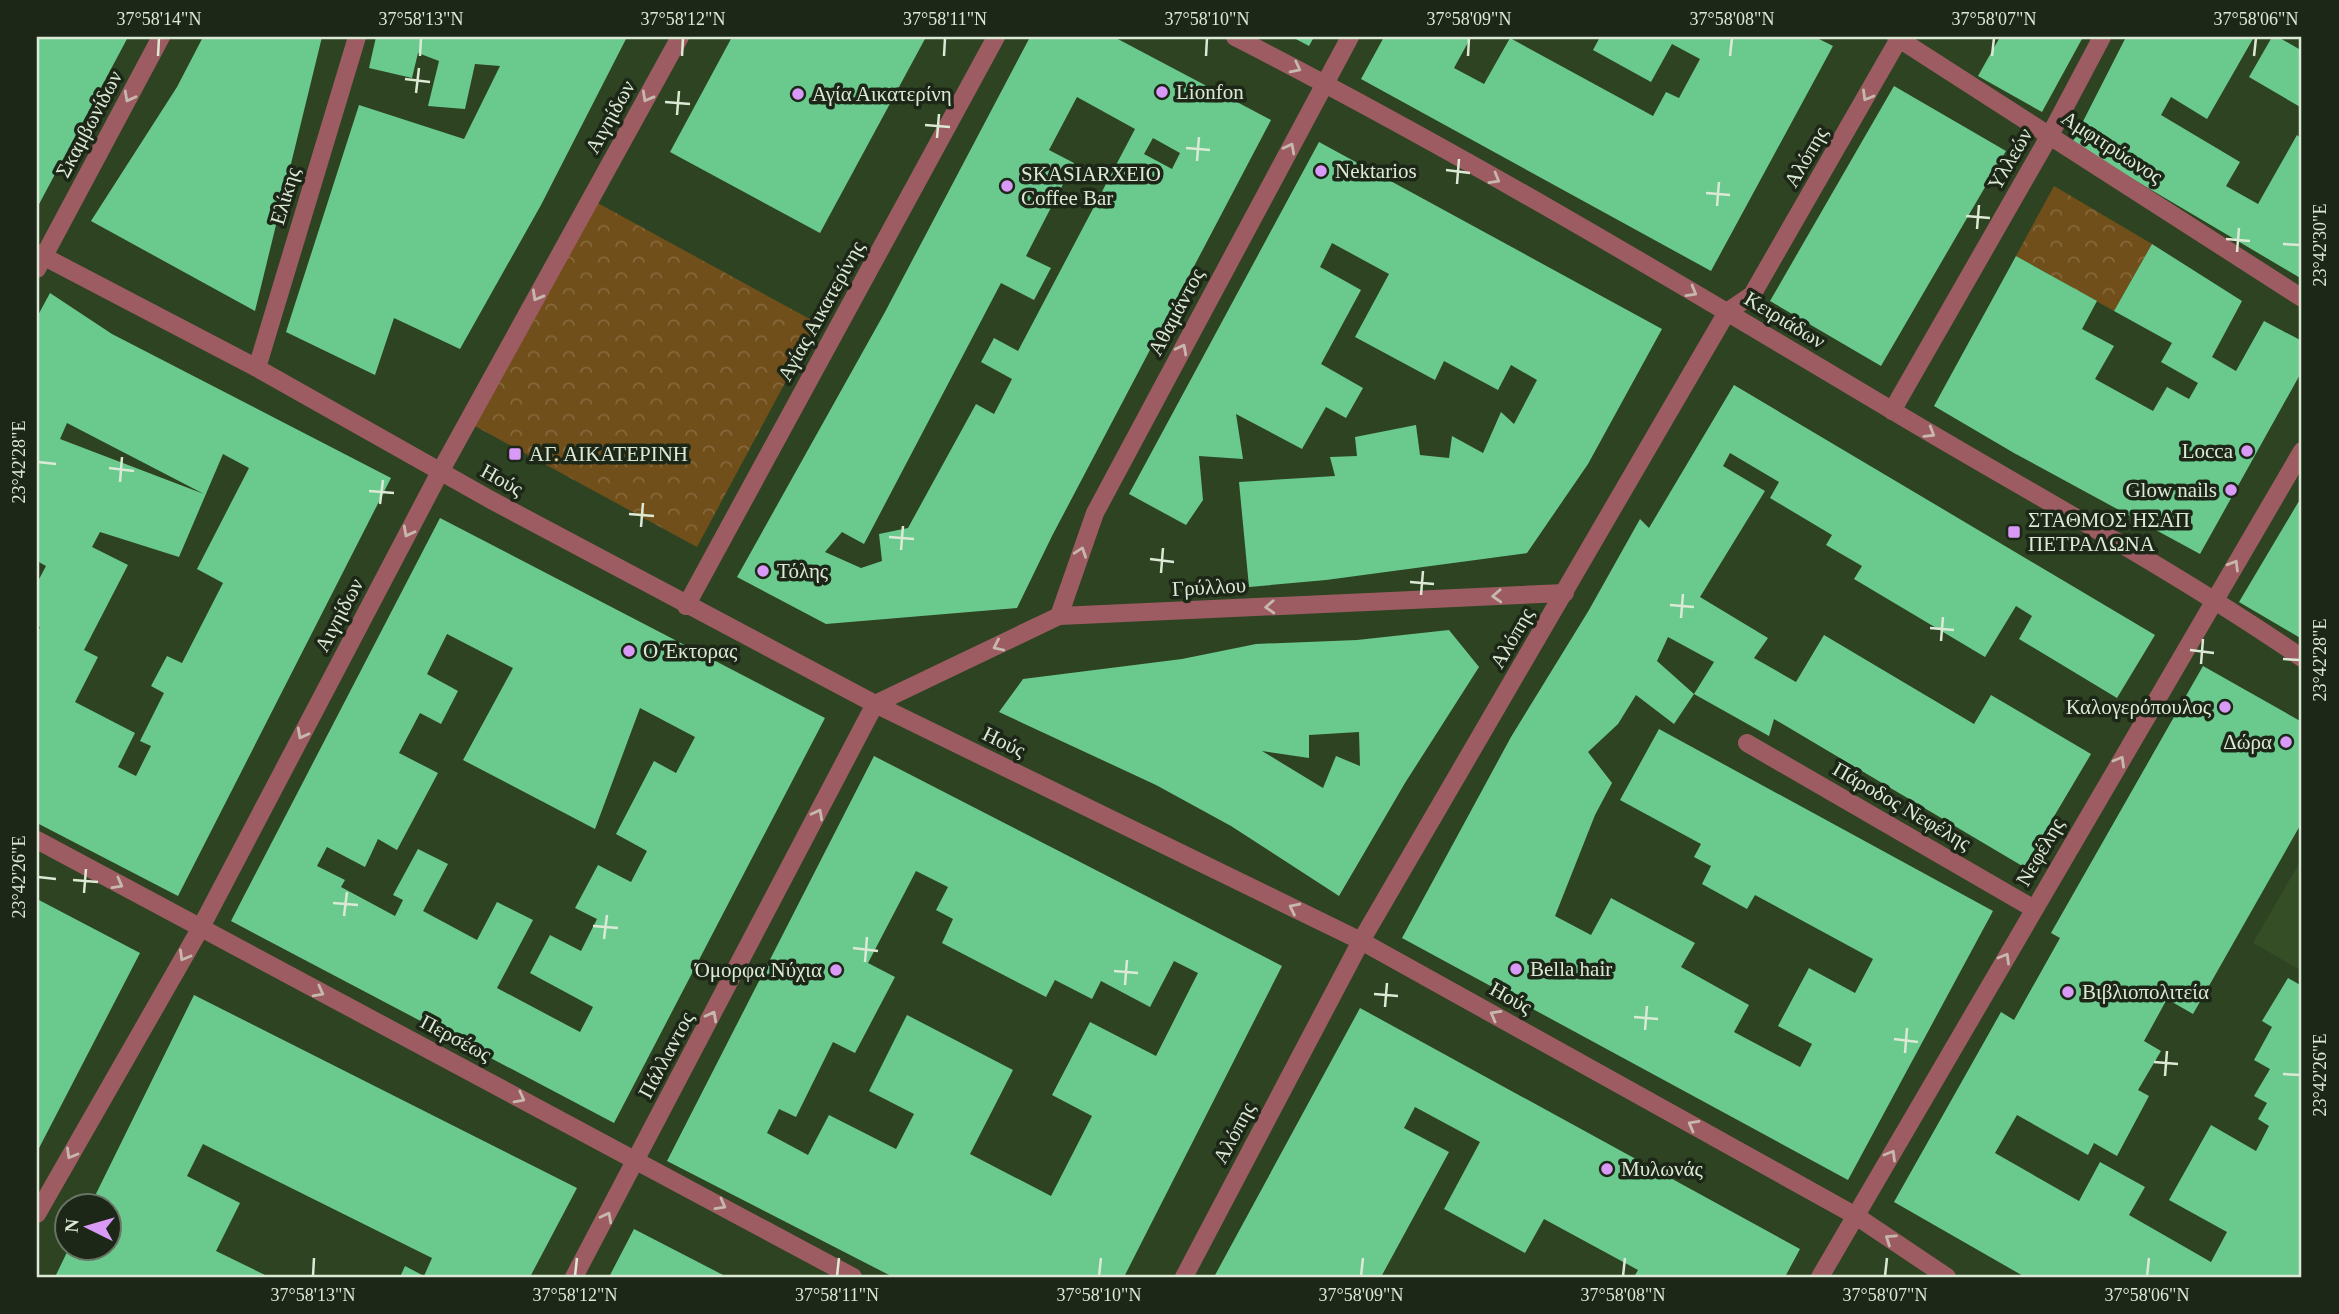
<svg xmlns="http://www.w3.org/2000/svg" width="2339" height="1314" font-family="Georgia,serif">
<defs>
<pattern id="park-crowns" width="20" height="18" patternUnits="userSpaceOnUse" patternTransform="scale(1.75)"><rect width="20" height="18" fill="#714f1b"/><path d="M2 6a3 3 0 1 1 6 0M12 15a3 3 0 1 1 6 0" fill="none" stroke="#85683b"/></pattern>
</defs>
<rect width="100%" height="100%" fill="#2e4322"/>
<path fill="#354e25" d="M2302,858V971L2253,943Z"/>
<g fill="url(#park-crowns)">
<path d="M2054,186L2152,244L2114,311L2016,256Z"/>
<path d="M594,201L817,323L697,547L473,425Z"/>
</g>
<g fill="#6aca8e" fill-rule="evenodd">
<path d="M37,37H128L37,208Z"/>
<path d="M203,37H322L255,311L91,221L177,87Z"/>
<path d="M376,37H627L541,205L460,349L394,318L375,375L286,332L359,105L464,139L500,66L475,64L465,109L428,106L439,61L418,53L412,78L369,68Z"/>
<path d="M732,37H926L820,233L670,152Z"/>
<path d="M1030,37H1114L1271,120L1052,536L1017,608L826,624L737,577L885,312ZM1077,97L1135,129L1018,351L994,338L981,362L1012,379L994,414L976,404L908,528L879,534L882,561L861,568L825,552L842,532L864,544L1001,283L1034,300L1051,268L1026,256L1074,163L1049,150ZM1153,138L1180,153L1172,169L1144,154Z"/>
<path d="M1292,37H1314L1309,46Z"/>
<path d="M1384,37H1471L1454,68L1484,84L1510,38L1653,116L1666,92L1679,98L1700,59L1672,44L1651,82L1593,50L1600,37H1815L1833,46L1711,271L1361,79Z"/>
<path d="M2000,37H2083L2042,112L1978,76Z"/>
<path d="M2126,37H2254L2207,119L2171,97L2161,115L2240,162L2226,186L2258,204L2297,135L2302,139V279L2072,143Z"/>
<path d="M2272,37H2278L2299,49L2302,44V108L2249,77Z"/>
<path d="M1894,86L2006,151L1881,366L1770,301Z"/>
<path d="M1319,142L1662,329L1588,464L1527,553L1326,580L1249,587L1239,482L1335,476L1330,457L1357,456L1355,437L1416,425L1420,455L1449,458L1452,436L1483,453L1501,412L1514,424L1537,380L1511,365L1498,390L1444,361L1435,380L1355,337L1389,274L1332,243L1320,267L1361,290L1321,364L1363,388L1346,418L1326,407L1302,449L1236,414L1243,459L1199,456L1203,500L1186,525L1129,494Z"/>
<path d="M2152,244L2242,301L2212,357L2236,371L2264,321L2302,341V371L2200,554L2014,453L1934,406L2016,256L2097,301L2082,329L2114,346L2095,379L2153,411L2167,387L2189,399L2198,383L2161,362L2172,343L2114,311Z"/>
<path d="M50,293L112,334L391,478L178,896L37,823V634L40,627L37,626V583L46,566L37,561V317ZM67,423L204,494L60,439ZM223,454L249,468L197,569L223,583L182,663L167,656L151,686L164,693L140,741L151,746L136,776L118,767L135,733L75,702L98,657L84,650L128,565L92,547L100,532L179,557Z"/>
<path d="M1734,385L2155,635L2117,698L2019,639L2032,616L2016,606L1985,657L1854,579L1862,566L1826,545L1832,535L1770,498L1779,482L1730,453L1723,466L1765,491L1700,597L1768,638L1754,658L1796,682L1824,635L1974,724L1991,695L2091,754L2024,867L1774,719L1769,736L1694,694L1714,662L1668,637L1657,661L1694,694L1674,724L1636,695L1618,724L1588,752L1612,783L1595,815L1555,916L1591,935L1611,898L1695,943L1681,967L1749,1005L1734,1032L1800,1067L1812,1044L1778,1026L1809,968L1855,993L1873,959L1755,895L1747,909L1702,884L1711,866L1694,857L1701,844L1620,800L1659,729L1993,911L1848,1180L1402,938L1511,737L1589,610L1640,519L1649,528Z"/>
<path d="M2302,496V639L2239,602Z"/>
<path d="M440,518L825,718L614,1123L231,921ZM447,634L513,668L463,760L595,829L640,708L695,737L676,773L654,761L616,834L647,851L631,882L598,865L575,908L597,919L581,951L550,935L530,973L593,1007L580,1032L497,988L533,920L497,902L477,940L423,911L448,864L418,849L393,895L403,900L395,916L341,887L345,880L317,866L327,847L365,867L378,839L397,850L438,773L399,753L420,713L441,724L458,691L427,674Z"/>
<path d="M1449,630L1479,667L1405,783L1339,896L1231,826L1156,785L999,712L1023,679L1182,659L1256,644L1357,640ZM1359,732L1360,766L1336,756L1323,788L1262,751L1309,758V735Z"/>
<path d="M2203,666L2302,722V822L2193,1014L2167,999L2144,1041L2161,1051L2138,1090L2149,1096L2117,1156L2094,1143L2088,1155L2017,1115L1995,1153L2079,1201L2100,1162L2145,1187L2129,1215L2211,1262L2227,1232L2169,1200L2211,1125L2256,1151L2269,1126L2258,1119L2267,1103L2254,1096L2270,1069L2254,1060L2272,1027L2262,1021L2288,978L2302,986V1277H2025L1894,1202L2001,1012L2014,1020L2060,938L2051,933Z"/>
<path d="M874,756L1282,966L1124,1277H893L667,1161ZM916,871L948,887L936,910L953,919L942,943L1046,997L1055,980L1092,999L1101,981L1150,1007L1174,961L1198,973L1156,1056L1090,1022L1052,1095L1092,1116L1051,1196L970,1154L1013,1070L907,1015L869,1091L914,1114L896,1149L829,1115L808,1155L767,1133L779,1109L796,1117L833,1042L855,1053L895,977L868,963Z"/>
<path d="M37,899L140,953L37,1152Z"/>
<path d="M194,995L577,1188L530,1277H400L405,1266L424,1276L432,1258L203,1144L187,1176L240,1203L216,1251L269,1277H55L69,1248H108V1206H90Z"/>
<path d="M1360,1008L1800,1249L1785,1277H1634L1638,1270L1544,1219L1525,1253L1444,1209L1480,1142L1415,1107L1404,1128L1449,1152L1381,1277H1214Z"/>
<path d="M634,1229L727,1277H609Z"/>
</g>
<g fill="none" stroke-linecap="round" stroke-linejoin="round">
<g stroke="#9d5c62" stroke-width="18">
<path d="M1235,37C1460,152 1677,282 1893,411C2030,493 2171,568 2302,658"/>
<path d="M1896,37L2302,298"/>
<path d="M37,253L257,368L491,500L875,704L1361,941L1856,1216L1947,1277"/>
<path d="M37,269L161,37"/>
<path d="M257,368L357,37"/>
<path d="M1892,411L2050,135L2102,37"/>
<path d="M686,606L996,37"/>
<path d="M1059,616L1095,513L1350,37"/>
<path d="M1747,743L2034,909"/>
<path d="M37,840L853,1277"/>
<path d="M37,1214L200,929L440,472L680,37"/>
<path d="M574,1277L875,704L1059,616L1565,593"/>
<path d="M1184,1277L1361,941L1727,312L1752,295L1900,37"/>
<path d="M1820,1277L2302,451"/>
</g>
</g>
<defs><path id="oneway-chevron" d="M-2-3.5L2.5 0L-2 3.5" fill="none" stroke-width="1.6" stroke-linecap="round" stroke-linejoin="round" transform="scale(1.75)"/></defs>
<g stroke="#c6b8ad">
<use href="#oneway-chevron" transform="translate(1296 68) rotate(27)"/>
<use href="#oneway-chevron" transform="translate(1867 96) rotate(120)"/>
<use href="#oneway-chevron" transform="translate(129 97) rotate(118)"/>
<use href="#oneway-chevron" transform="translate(647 97) rotate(119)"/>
<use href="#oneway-chevron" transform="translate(1290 148) rotate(-62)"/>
<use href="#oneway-chevron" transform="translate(1495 179) rotate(30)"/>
<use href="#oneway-chevron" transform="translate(1692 292) rotate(30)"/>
<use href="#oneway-chevron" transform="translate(537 296) rotate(119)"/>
<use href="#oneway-chevron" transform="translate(1182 349) rotate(-62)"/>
<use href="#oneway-chevron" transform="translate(1930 433) rotate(31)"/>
<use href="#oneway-chevron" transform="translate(408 532) rotate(118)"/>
<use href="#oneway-chevron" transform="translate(1081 552) rotate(-71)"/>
<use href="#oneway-chevron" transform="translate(2234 565) rotate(-59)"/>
<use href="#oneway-chevron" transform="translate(1497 596) rotate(177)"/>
<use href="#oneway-chevron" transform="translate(1270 607) rotate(177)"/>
<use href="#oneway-chevron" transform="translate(998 646) rotate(155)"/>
<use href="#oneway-chevron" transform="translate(302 734) rotate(118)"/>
<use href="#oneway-chevron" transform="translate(2120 761) rotate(-60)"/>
<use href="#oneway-chevron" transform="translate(818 814) rotate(-62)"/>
<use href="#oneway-chevron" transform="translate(118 884) rotate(29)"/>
<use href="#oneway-chevron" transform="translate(1294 908) rotate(-154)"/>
<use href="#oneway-chevron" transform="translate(184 956) rotate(120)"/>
<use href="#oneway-chevron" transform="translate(2005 958) rotate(-60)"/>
<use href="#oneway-chevron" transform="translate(319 992) rotate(28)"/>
<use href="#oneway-chevron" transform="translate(1495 1015) rotate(-151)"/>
<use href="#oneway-chevron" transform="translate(712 1016) rotate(-62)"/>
<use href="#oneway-chevron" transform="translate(520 1098) rotate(28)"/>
<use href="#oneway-chevron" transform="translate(1693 1125) rotate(-151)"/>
<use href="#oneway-chevron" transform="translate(71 1154) rotate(120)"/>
<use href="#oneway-chevron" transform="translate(1891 1155) rotate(-60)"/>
<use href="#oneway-chevron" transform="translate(721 1205) rotate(29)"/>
<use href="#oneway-chevron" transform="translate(607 1217) rotate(-62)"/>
<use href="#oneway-chevron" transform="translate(1890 1239) rotate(-146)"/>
</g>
<path fill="none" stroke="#dce9d5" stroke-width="2.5" d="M158,56L159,38M420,56L421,38M682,56L683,38M944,56L945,38M1206,56L1207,38M1468,56L1469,38M1730,56L1732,38M1992,56L1994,38M2254,56L2256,38M405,79L430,82M416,93L419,68M665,102L690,104M677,115L679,91M925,125L950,127M937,138L939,114M1186,148L1210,150M1197,161L1199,137M1446,170L1470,173M1457,184L1459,159M1706,193L1730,195M1717,206L1719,182M1966,216L1990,218M1977,229L1979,205M2226,239L2250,241M2283,244L2300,245M2237,252L2239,228M38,462L56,464M109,468L134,471M120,482L122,457M369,491L394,493M380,504L383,480M629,514L654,516M641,527L643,503M889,537L914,539M901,550L903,526M1150,559L1174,562M1161,573L1163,548M1410,582L1434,584M1421,595L1423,571M1670,605L1694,607M1681,618L1683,594M1930,628L1954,630M1941,641L1943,617M2190,650L2214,653M2283,659L2300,660M2201,664L2203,639M38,877L56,879M73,880L98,882M84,893L86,869M333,903L358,905M344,916L347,892M593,926L618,928M604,939L607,915M853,948L878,951M865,962L867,937M1114,971L1138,973M1125,985L1127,960M1374,994L1398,996M1385,1007L1387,983M1634,1017L1658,1019M1645,1030L1647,1006M1894,1039L1918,1042M1905,1053L1907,1028M2154,1062L2178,1064M2283,1074L2300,1075M2165,1076L2167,1051M313,1276L314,1258M575,1276L577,1258M837,1276L839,1258M1099,1276L1101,1258M1361,1276L1363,1258M1623,1276L1625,1258M1885,1276L1887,1258M2147,1276L2149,1258"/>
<g fill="#d99af7" stroke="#1d2718" stroke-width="2.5">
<circle cx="1162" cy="92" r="7"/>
<circle cx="798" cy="94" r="7"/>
<circle cx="1321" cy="171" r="7"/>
<circle cx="1007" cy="186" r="7"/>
<circle cx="2247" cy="451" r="7"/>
<rect x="508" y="447" width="14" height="14" rx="3.5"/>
<circle cx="2231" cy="490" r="7"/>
<rect x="2007" y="525" width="14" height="14" rx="3.5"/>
<circle cx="763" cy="571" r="7"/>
<circle cx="629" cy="651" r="7"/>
<circle cx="2225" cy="707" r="7"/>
<circle cx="2286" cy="742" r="7"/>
<circle cx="1516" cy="969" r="7"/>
<circle cx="836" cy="970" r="7"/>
<circle cx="2068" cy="992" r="7"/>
<circle cx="1607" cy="1169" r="7"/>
</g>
<g text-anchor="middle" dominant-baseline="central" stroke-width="7" stroke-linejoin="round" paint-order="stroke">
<g font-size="21" fill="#dce9d5" stroke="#1d2718" text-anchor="start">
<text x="1176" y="92">Lionfon</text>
<text x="812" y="94">Αγία Αικατερίνη</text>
<text x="1335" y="171">Nektarios</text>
<text x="1021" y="174">SKASIARXEIO<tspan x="1021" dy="24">Coffee Bar</tspan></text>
<text x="2233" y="451" text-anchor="end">Locca</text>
<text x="529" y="454">ΑΓ. ΑΙΚΑΤΕΡΙΝΗ</text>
<text x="2217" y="490" text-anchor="end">Glow nails</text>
<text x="2028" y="520">ΣΤΑΘΜΟΣ ΗΣΑΠ<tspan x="2028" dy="24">ΠΕΤΡΑΛΩΝΑ</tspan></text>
<text x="777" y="571">Τόλης</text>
<text x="643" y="651">Ο Έκτορας</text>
<text x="2211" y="707" text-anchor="end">Καλογερόπουλος</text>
<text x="2272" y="742" text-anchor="end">Δώρα</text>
<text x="1530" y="969">Bella hair</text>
<text x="822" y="970" text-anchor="end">Όμορφα Νύχια</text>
<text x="2082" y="992">Βιβλιοπολιτεία</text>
<text x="1621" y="1169">Μυλωνάς</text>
</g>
<g font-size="21" fill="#dce9d5" stroke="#1d2718">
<text transform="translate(610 117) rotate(-61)">Αιγηίδων</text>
<text transform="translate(89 124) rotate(-62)">Σκαμβωνίδων</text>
<text transform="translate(2112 147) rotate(33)">Αμφιτρύωνος</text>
<text transform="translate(1806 157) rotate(-60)">Αλόπης</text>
<text transform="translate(2010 159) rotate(-60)">Υλλεών</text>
<text transform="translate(285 196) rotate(-73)">Ελίκης</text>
<text transform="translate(821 311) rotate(-61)">Αγίας Αικατερίνης</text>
<text transform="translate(1176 312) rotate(-62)">Αθαμάντος</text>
<text transform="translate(1785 320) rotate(31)">Κειριάδων</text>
<text transform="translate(502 480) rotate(29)">Ηούς</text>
<text transform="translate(1209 587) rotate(-3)">Γρύλλου</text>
<text transform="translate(339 615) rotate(-62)">Αιγηίδων</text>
<text transform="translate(1512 638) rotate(-60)">Αλόπης</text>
<text transform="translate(1004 742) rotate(26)">Ηούς</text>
<text transform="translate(1902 806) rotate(30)">Πάροδος Νεφέλης</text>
<text transform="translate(2040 852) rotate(-60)">Νεφέλης</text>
<text transform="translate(1511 998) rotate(29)">Ηούς</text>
<text transform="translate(456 1038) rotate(28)">Περσέως</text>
<text transform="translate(666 1055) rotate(-62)">Πάλλαντος</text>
<text transform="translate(1234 1133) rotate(-62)">Αλόπης</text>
</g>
</g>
<rect width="2339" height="1314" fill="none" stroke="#1d2718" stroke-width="77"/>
<g transform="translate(88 1227) rotate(275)"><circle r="33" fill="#1d2718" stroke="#697564" stroke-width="2"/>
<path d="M0-5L12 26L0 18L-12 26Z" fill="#d99af7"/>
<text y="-10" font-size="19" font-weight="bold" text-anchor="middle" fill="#dce9d5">N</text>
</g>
<rect x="38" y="38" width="2262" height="1238" fill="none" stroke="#dce9d5" stroke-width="2.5"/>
<g font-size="18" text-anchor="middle" fill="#dce9d5">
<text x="159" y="25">37°58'14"N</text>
<text x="421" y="25">37°58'13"N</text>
<text x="683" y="25">37°58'12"N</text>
<text x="945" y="25">37°58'11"N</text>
<text x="1207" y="25">37°58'10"N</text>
<text x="1469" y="25">37°58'09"N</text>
<text x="1732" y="25">37°58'08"N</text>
<text x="1994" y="25">37°58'07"N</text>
<text x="2256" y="25">37°58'06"N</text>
<text transform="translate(2320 245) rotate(-90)" y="6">23°42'30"E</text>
<text transform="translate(19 462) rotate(-90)" y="6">23°42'28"E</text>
<text transform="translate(2320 660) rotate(-90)" y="6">23°42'28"E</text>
<text transform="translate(19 877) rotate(-90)" y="6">23°42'26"E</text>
<text transform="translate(2320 1075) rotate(-90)" y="6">23°42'26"E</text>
<text x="313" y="1301">37°58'13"N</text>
<text x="575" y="1301">37°58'12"N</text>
<text x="837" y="1301">37°58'11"N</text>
<text x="1099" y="1301">37°58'10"N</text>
<text x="1361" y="1301">37°58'09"N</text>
<text x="1623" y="1301">37°58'08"N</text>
<text x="1885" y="1301">37°58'07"N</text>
<text x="2147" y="1301">37°58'06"N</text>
</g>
</svg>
